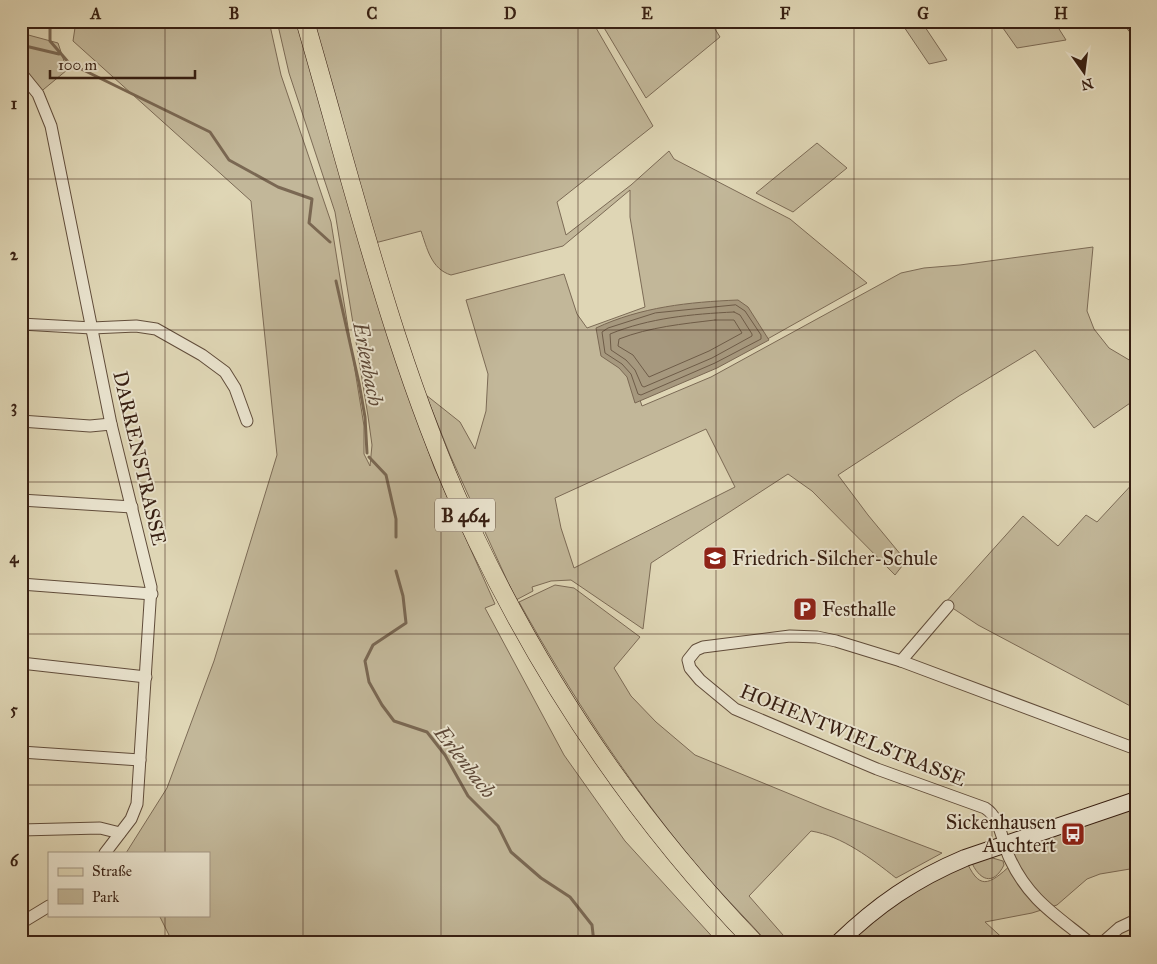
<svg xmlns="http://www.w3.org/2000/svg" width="1157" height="964" font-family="'IM FELL Great Primer',serif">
<rect width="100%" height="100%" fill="#dfd6b5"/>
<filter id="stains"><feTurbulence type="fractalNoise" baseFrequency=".004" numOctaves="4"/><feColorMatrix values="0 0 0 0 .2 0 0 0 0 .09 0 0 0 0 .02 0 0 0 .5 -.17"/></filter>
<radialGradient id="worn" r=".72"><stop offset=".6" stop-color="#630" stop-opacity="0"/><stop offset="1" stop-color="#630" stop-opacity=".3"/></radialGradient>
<g fill="#c2b799" stroke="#7c6b56" fill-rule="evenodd">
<path d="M76,21H269L281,75L331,222L364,426V454L370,466L372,445L368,416L335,212L289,73L277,21H296L402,376L434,467L495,604L485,608L564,755L625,841L718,943H173L159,915H209V853H126L167,788L214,661L277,455L251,201L73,41Z"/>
<path d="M314,21H592L653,126L557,202L566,235L631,185L669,151L674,159L790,219L867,283L739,355L640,400L642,406L711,377L901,273L924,268L960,265L1093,247L1087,311L1094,329L1109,348L1136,364V399L1094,428L1035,350L959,396L838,475L868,515L906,561L895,575L812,491L788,474L651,563L643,629L571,580L551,581L532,587L533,591L516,600L450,455L426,395L460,422L475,449L486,411L488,374L466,300L564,274L577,314L587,328L645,307L630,217V190L563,246L451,275C431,269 427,248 421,231L375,243ZM706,429L735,487L574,568L561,528L555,498Z"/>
<path d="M600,21H710L720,37L646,98Z"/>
<path d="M900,21H921L947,60L929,64Z"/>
<path d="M998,21H1054L1066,40L1017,48Z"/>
<path d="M21,33L58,43L67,70L38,94L21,73Z"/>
<path d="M817,143L847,168L793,212L756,193Z"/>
<path d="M1136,480V709L978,625L945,603L1023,516L1058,546L1086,515L1097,522Z"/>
<path d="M555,585L574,588L640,637L614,668L631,696L656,722L695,755L824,808L942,853L896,878C872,859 842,836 811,831L749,896L790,943H768C744,916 717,890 694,862C627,781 570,693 519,602Z"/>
<path d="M1136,800V868L1100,874L1087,879L1057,905L1032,913L985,922L1008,943H838L965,858C979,891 988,886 1012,864L1003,845Z"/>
<path d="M989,857L1003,861L1004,865C993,887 979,880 971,861Z"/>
</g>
<path fill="#a6987e" stroke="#7a6853" d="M738,300L748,307L769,340L717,368L635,403L627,377L619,368L601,356L596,328C641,307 689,302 738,300Z"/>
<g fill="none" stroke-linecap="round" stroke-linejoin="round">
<g stroke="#6e5c48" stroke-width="1">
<path d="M736,305L745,311L761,335V339L715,363L641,395L638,394L631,374L622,364L605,353L602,332L608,328L655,313Z"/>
<path d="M734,312L740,315L752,334V336L712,358L644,387L642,386L635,370L626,360L611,350L610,334C649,318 692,314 734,312Z"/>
<path d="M715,320H734L742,333L709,351L649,377L633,355L618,346L619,339C650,327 682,324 715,320Z"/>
</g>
<g stroke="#7a6853" stroke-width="3">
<path d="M55,21L50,29V41L69,63L210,132L229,160L278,187L312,199L309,223L330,242"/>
<path d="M21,45L59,54"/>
<path d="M336,281L359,383L365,417L367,453"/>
<path d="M369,457L386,475L396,519V537"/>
<path d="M396,571L403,596L406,623L373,645L365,661L369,682L382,705L394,721L427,732L445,755L468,796L498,826L511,852L541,878L570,897L592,925L594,943"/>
</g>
<g stroke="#614d3b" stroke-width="13">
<g id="street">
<path d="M1129,21L1136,30"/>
<path d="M21,73L38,94L51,126L111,424L151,587L137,804L131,819L105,853"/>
<path d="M21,324L92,328L136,326L156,329L202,355L225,372L235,388L247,421"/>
<path d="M21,421L90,426L111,424"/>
<path d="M21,500L132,507"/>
<path d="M21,584L152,594"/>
<path d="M901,661L948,606"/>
<path d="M21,663L146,677"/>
<path d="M21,752L140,760"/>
<path d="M21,830L100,828L120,833"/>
<path d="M21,923L49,906"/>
<path d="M1090,943C1056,915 1029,900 1010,859C1002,843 1001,818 985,808L877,769L735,709L700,680L690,668L688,660L696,650L703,647L790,636L817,637L836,641L901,661L1136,749"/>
<path d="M1102,943L1119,928L1136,920"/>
</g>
</g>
<g stroke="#371f12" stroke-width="18">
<path id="secondary" d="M838,943C877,905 915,879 965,858L1136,800"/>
</g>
<g stroke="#371f12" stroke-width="19">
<path id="primary" d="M305,21C356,196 398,376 477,541C548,689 641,825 755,943"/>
</g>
<use href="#street" stroke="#eae4cf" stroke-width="11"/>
<use href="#secondary" stroke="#eae4cf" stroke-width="16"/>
<use href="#primary" stroke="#dfd6b5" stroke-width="18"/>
</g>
<path fill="none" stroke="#371f12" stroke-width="1" stroke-opacity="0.55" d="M165,21V853M303,21V943M441,21V943M578,21V943M716,21V943M854,21V943M992,21V943M21,179H1136M21,330H1136M21,482H1136M21,634H1136M21,785H1136M165,915V943"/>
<defs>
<g id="school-square" transform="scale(1.25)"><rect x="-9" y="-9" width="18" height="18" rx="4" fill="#8f2418" stroke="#eae4cf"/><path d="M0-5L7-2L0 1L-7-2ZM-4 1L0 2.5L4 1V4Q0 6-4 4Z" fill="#fff"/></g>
<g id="parking-square" transform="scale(1.25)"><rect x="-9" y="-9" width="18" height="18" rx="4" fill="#8f2418" stroke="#eae4cf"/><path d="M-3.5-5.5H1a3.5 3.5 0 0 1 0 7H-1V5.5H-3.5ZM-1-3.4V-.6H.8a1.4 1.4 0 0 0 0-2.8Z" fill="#fff"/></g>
<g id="bus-square" transform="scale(1.25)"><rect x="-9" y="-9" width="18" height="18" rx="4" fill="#8f2418" stroke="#eae4cf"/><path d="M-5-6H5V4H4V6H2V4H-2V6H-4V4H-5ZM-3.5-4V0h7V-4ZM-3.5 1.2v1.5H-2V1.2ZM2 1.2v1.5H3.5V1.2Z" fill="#fff"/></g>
</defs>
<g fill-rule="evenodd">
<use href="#school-square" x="715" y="558"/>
<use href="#parking-square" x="805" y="609"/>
<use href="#bus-square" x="1073" y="834"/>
</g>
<g text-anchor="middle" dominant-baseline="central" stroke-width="4" stroke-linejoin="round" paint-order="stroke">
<rect fill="#eae4cf" stroke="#6d5a4b" stroke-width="1" x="435" y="498.5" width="60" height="33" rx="4"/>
<g font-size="19" font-weight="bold" fill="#371f12">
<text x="465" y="515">B 464</text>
</g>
<g font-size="20" fill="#371f12" stroke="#eae4cf">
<text transform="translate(140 458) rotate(77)">DARRENSTRASSE</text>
<text transform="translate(853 735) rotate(22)">HOHENTWIELSTRASSE</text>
</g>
<g font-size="20" fill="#371f12" stroke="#eae4cf" text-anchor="start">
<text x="732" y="558">Friedrich-Silcher-Schule</text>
<text x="822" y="609">Festhalle</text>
<text x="1056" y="822" text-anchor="end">Sickenhausen<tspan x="1056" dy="23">Auchtert</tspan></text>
</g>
<g font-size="21" font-style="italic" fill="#5e4938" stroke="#eae4cf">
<text transform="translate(368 364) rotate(79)">Erlenbach</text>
<text transform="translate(465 762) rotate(52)">Erlenbach</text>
</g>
</g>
<rect width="1157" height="964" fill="none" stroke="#dfd6b5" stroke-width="55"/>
<rect x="48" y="852" width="162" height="65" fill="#eae4cf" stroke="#a29583"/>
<rect x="58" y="868" width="25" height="8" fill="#dfd6b5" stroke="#a29583"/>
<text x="92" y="876" font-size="15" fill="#371f12">Straße</text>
<rect x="58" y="889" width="25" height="15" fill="#c2b799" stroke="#a29583"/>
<text x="92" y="902" font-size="15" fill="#371f12">Park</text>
<g transform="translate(1084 72) rotate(166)" stroke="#eae4cf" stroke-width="4" paint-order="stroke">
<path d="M0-4L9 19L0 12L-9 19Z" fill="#371f12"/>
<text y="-8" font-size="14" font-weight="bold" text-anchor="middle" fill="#371f12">N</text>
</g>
<path d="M50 70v8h145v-8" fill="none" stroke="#371f12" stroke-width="2.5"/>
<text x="58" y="70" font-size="15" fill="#371f12" stroke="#eae4cf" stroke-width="4" paint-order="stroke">100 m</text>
<rect x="28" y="28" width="1102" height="908" fill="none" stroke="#371f12" stroke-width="2"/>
<g font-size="16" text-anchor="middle" font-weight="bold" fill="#371f12">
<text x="96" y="19">A</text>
<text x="234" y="19">B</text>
<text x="372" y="19">C</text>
<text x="510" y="19">D</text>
<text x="647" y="19">E</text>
<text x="785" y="19">F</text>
<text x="923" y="19">G</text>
<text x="1061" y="19">H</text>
<text x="14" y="109">1</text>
<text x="14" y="260">2</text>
<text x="14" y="412">3</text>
<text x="14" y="563">4</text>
<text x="14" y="715">5</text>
<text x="14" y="866">6</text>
</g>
<rect width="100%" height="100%" filter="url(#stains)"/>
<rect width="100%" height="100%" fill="url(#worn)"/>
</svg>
